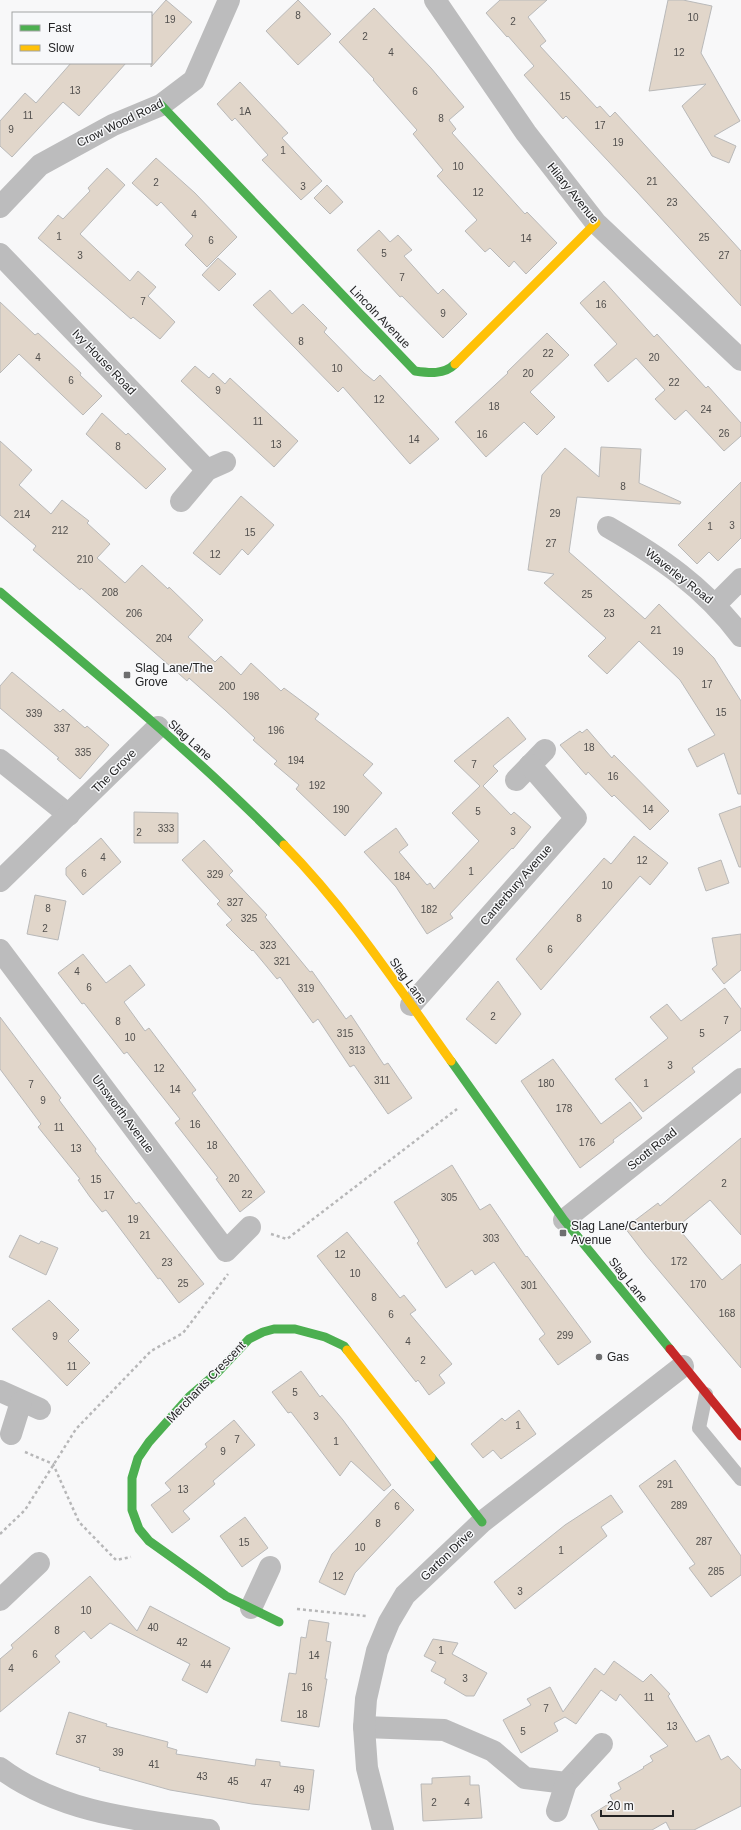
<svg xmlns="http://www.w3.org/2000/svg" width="741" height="1830" font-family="Arial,sans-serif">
<rect width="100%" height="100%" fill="#f8f8f9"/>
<g fill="#e1d6ca" stroke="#b9b9b9">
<path d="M166,0L192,22L151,67V17Z"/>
<path d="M298,0L331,34L298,65L266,31Z"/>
<path d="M500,0H547L528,17L546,41L540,46L597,108L600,106L610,117L615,112L741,251V306L637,192L566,116L563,119L524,75L534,66L508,36L507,37L486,13Z"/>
<path d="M668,0H683L712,6L701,53L740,121L714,136L736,146L729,163L712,156L682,106L706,84L649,91Z"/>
<path d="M374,8L431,68L464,107L449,120L456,129L452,133L525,214L527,212L557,243L526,274L514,261L509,267L490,248L485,252L465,231L477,220L437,176L443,170L413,134L417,130L373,80L374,79L339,42Z"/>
<path d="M71,63H126L79,116L63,102L12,157L0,146V121L25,93L36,103Z"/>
<path d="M240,82L288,133L282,138L322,181L301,200L262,160L268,155L235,118L232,121L217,104Z"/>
<path d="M156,158L195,193L237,237L207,267L185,245L193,236L161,202L157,206L132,183Z"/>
<path d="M107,168L125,185L80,234L130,281L138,271L156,287L148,296L175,322L160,339L133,317L131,319L38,238L58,215L63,219L90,191L88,188Z"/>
<path d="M327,185L343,202L330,214L314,198Z"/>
<path d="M379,230L390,242L398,235L412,250L404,256L438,294L443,289L467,314L443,338L402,296L400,297L357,250Z"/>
<path d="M218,258L236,274L219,291L202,275Z"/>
<path d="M604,281L654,337L657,334L706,388L708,386L741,423V436L724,451L686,410L675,420L655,399L665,390L636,358L608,382L594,365L617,344L580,303Z"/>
<path d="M270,290L292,314L303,304L327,328L324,332L364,373L374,381L380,375L439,439L410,464L343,387L338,392L253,305Z"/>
<path d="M0,302L35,335L38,333L81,373L80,375L102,396L83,415L19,354L0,373Z"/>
<path d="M547,333L569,355L530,392L555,417L537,435L524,422L486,457L455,422L508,373L507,372Z"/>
<path d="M195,366L209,378L213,373L225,384L230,378L298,441L274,467L181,381Z"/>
<path d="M102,413L126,435L128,433L166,469L146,489L86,434Z"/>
<path d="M0,441L32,470L19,485L51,514L62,500L89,521L87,523L110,544L97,558L125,583L142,565L168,589L169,587L203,620L188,637L215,662L221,656L241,675L251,663L281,691L284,688L319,714L315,719L373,764L363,775L382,793L345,836L296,789L299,785L274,764L277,761L253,740L255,738L225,710L189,678L187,681L81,588L80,590L33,550L36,546L0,515Z"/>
<path d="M601,447L641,449L639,483L681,502L680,504L577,497L569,552L645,619L659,604L714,658L741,701V794H738L724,753L697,767L688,749L715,735L680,680L639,641L607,674L588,656L606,638L544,583L554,574L528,570L542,475L565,448L599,477Z"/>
<path d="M741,482V538L718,561L709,552L697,564L678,545Z"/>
<path d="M241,496L274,525L248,555L242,549L220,575L193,553Z"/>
<path d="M12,672L60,712L63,709L85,728L87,726L109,745L80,779L57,759L59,758L0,708V686Z"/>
<path d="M508,717L526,739L493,766L498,771L483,786L511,815L514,812L531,827L513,849L512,848L450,914L453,918L427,934L396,887L364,852L396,828L408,845L399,852L427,885L430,883L434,889L479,841L452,813L480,786L454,761Z"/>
<path d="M587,729L612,758L614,755L669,811L650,830L614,795L612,797L588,772L586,775L560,745L580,731L582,733Z"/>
<path d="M741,806V867H739L719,814Z"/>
<path d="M134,812L178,813V843H134Z"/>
<path d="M634,836L668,863L650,885L640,876L541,990L516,959L604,858L611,864Z"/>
<path d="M101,838L121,862L83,895L66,875V868Z"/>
<path d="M204,840L233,871L229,875L267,915L265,917L310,972L312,971L346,1019L351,1015L384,1065L388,1063L412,1098L388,1114L354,1065L350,1067L318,1019L313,1023L280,977L277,979L253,950L252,951L226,925L232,920L217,904L220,901L182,860Z"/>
<path d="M721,860L729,883L706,891L698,868Z"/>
<path d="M35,895L66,901L58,940L27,934Z"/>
<path d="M741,934V970L724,984L712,969L717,965L712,938Z"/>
<path d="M83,954L106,983L130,965L145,985L124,1002L145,1031L149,1028L196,1090L192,1093L265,1192L240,1212L216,1179L218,1178L175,1123L180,1119L127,1052L124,1054L84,1003L82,1004L58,973Z"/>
<path d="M498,981L521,1014L496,1044L466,1019Z"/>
<path d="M725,988L741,1009V1030L692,1068L695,1072L643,1112L615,1079L668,1038L650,1017L667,1004L681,1021Z"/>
<path d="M0,1017L61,1098L59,1100L96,1149L95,1151L136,1204L139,1202L204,1284L179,1303L160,1278L158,1279L106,1210L102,1212L90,1197L78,1180L80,1179L38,1127L41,1124L0,1069Z"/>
<path d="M553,1059L601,1124L630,1102L642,1118L613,1140L614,1142L580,1168L521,1081Z"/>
<path d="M741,1138V1235L710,1200L677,1227L722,1280L741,1264V1368L645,1254L625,1228L658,1203L660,1206Z"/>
<path d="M452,1165L480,1210L490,1204L526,1257L527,1256L591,1342L558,1365L539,1339L545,1334L494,1262L475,1275L472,1270L446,1288L417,1243L419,1241L394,1202Z"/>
<path d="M347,1232L400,1298L404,1295L416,1310L410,1314L452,1364L439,1375L445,1383L429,1395L418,1380L416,1382L401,1363L317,1256Z"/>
<path d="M20,1235L39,1244L41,1241L58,1248L46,1275L9,1257Z"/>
<path d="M49,1300L79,1330L68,1341L90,1363L67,1386L12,1329Z"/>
<path d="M301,1371L320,1397L322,1395L343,1420L391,1485L384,1491L351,1461L340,1476L291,1412L288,1413L272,1392Z"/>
<path d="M519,1410L536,1434L501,1459L493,1450L483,1458L471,1444L502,1418L505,1421Z"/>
<path d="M234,1420L255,1445L213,1481L215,1484L183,1511L190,1519L172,1533L151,1505L171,1490L165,1483L207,1447L205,1444Z"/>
<path d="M675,1460L741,1556V1575L711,1597L689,1568L695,1564L639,1486Z"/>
<path d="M393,1489L414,1510L355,1573L345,1595L319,1582L332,1554Z"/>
<path d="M611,1495L623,1512L601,1527L607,1536L515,1609L494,1582L565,1525Z"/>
<path d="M245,1517L268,1548L242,1567L220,1536Z"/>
<path d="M90,1576L137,1631L150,1606L230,1648L207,1693L182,1680L190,1664L110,1623L91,1639L84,1631L55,1656L60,1662L0,1712V1659L13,1648L11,1645Z"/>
<path d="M309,1620L329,1623L326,1641L331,1642L325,1679H327L319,1727L281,1721L289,1673L296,1674L301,1637L306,1638Z"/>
<path d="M433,1639L458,1643L452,1654L487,1673L474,1696H466L444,1683L446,1679L431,1671L436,1662L424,1656Z"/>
<path d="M614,1661L643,1682L651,1674L670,1694L668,1696L696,1742L709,1735L721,1760L728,1756L741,1770V1806L694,1830H670L666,1822L652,1830H599L591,1815L613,1801L610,1795L621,1789L618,1783L644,1768L643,1767L653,1761L650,1756L668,1746L620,1694L616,1701L601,1690L576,1724L565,1717L554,1723L558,1731L521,1753L503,1720L531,1705L527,1699L550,1687L563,1712L595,1668L604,1675Z"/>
<path d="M69,1712L107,1724L106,1726L168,1742L167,1747L177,1750L176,1754L255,1766L256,1759L280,1762V1766L314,1770L309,1810L252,1804L170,1790L99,1770L100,1768L56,1754Z"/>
<path d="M470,1776V1785H479L482,1818L423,1821L421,1784H432V1778Z"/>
</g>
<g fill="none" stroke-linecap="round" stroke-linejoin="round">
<g stroke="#b7b7b8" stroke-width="2.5" stroke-dasharray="3 3" stroke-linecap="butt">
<path d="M271,1234L287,1239L457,1109"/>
<path d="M25,1452L53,1464L79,1522L116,1560L131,1557"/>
<path d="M0,1534L25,1510L76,1429L151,1351L183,1333L228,1274"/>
<path d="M297,1609L366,1616"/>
</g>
<path stroke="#bcbcbd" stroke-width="14" d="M706,1394L699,1428L741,1479"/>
<g stroke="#bcbcbd" stroke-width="22">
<path d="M435,0L526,133L596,223L741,360"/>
<path d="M0,207L40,165L113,125L161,105L194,80L229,0"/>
<path d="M0,254L207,470"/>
<path d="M181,501L207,470L225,462"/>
<path d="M608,527C660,557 704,587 741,636"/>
<path d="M716,604L741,579"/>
<path d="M0,760L69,815"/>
<path d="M516,780L545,750"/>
<path d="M0,881L158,727"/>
<path d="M0,950L226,1251L250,1227"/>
<path d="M411,1005L576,818L530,765"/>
<path d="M564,1220L741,1079"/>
<path d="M0,1391L40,1409"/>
<path d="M11,1434L21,1402"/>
<path d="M0,1600L39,1563"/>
<path d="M251,1608L270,1567"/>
<path d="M364,1727L444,1730L493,1751L525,1778L566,1783L602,1744"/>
<path d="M0,1768C60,1813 138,1820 209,1830"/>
<path d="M557,1811L566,1783"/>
<path d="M383,1830L367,1768L364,1727L366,1699L377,1651L389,1622L405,1595L482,1522L683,1366"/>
</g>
<g stroke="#4caf50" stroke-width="9">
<path d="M161,105L415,371C429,373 444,375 455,364"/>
<path d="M0,592C96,674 195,754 284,845"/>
<path d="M451,1061L564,1220L670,1349"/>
<path d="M431,1457L482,1522"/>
<path d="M279,1622L226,1596L149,1541L139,1529L132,1510V1478L138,1458L149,1442L189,1397L218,1372L249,1339L263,1332L274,1329H295L325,1337L344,1346L347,1350"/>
</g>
<g stroke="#ffc107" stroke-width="9">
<path d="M455,364L596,223"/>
<path d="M284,845C348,910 398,987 451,1061"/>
<path d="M347,1350L431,1457"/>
</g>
<path stroke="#c62828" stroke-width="9" d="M670,1349L741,1436"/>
</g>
<g fill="#6e6e6f" stroke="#f7f8fa" stroke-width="1.5">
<rect x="123" y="671" width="8" height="8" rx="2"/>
<rect x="559" y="1229" width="8" height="8" rx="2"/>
<circle cx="599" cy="1357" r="4"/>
</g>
<g text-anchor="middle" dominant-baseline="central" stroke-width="3" stroke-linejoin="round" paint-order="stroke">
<g font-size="10" fill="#52504e">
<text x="298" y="15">8</text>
<text x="693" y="17">10</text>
<text x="170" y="19">19</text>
<text x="513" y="21">2</text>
<text x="365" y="36">2</text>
<text x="391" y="52">4</text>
<text x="679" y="52">12</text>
<text x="75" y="90">13</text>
<text x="415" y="91">6</text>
<text x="565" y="96">15</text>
<text x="245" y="111">1A</text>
<text x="28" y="115">11</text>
<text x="441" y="118">8</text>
<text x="600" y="125">17</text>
<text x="11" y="129">9</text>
<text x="618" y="142">19</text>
<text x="283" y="150">1</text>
<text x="458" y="166">10</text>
<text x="652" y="181">21</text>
<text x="156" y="182">2</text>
<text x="303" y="186">3</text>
<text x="478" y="192">12</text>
<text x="672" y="202">23</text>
<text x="194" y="214">4</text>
<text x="59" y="236">1</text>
<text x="704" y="237">25</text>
<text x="526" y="238">14</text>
<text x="211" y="240">6</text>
<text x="384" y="253">5</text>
<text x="80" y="255">3</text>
<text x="724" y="255">27</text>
<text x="402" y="277">7</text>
<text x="143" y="301">7</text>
<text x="601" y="304">16</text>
<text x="443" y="313">9</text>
<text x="301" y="341">8</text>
<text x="548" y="353">22</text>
<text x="38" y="357">4</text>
<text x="654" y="357">20</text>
<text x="337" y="368">10</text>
<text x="528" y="373">20</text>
<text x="71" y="380">6</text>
<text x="674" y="382">22</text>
<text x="218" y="390">9</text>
<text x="379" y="399">12</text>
<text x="494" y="406">18</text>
<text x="706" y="409">24</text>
<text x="258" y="421">11</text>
<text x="724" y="433">26</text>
<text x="482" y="434">16</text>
<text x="414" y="439">14</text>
<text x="276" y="444">13</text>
<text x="118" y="446">8</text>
<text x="623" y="486">8</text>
<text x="555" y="513">29</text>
<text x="22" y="514">214</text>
<text x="732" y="525">3</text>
<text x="710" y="526">1</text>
<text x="60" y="530">212</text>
<text x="250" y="532">15</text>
<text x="551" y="543">27</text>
<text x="215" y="554">12</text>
<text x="85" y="559">210</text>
<text x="110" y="592">208</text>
<text x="587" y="594">25</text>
<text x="134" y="613">206</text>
<text x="609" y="613">23</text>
<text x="656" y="630">21</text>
<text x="164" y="638">204</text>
<text x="678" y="651">19</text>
<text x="707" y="684">17</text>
<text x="227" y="686">200</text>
<text x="251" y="696">198</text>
<text x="721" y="712">15</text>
<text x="34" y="713">339</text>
<text x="62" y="728">337</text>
<text x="276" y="730">196</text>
<text x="589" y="747">18</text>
<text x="83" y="752">335</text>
<text x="296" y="760">194</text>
<text x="474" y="764">7</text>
<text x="613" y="776">16</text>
<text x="317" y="785">192</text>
<text x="341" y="809">190</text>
<text x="648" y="809">14</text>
<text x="478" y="811">5</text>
<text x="166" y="828">333</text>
<text x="513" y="831">3</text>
<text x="139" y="832">2</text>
<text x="103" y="857">4</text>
<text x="642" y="860">12</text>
<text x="471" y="871">1</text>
<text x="84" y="873">6</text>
<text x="215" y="874">329</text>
<text x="402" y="876">184</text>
<text x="607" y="885">10</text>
<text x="235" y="902">327</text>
<text x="48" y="908">8</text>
<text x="429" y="909">182</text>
<text x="249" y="918">325</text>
<text x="579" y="918">8</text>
<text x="45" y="928">2</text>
<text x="268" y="945">323</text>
<text x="550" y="949">6</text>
<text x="282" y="961">321</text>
<text x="77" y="971">4</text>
<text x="89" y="987">6</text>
<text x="306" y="988">319</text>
<text x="493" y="1016">2</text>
<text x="726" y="1020">7</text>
<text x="118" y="1021">8</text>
<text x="345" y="1033">315</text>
<text x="702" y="1033">5</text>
<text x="130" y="1037">10</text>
<text x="357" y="1050">313</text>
<text x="670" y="1065">3</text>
<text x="159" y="1068">12</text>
<text x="382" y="1080">311</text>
<text x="546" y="1083">180</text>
<text x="646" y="1083">1</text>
<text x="31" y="1084">7</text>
<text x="175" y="1089">14</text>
<text x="43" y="1100">9</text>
<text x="564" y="1108">178</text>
<text x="195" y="1124">16</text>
<text x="59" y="1127">11</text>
<text x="587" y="1142">176</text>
<text x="212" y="1145">18</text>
<text x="76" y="1148">13</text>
<text x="234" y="1178">20</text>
<text x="96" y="1179">15</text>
<text x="724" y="1183">2</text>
<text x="247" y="1194">22</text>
<text x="109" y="1195">17</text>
<text x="449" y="1197">305</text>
<text x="133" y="1219">19</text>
<text x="145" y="1235">21</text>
<text x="491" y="1238">303</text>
<text x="340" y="1254">12</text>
<text x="679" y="1261">172</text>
<text x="167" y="1262">23</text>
<text x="355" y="1273">10</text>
<text x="183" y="1283">25</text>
<text x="698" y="1284">170</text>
<text x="529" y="1285">301</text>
<text x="374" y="1297">8</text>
<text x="727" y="1313">168</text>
<text x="391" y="1314">6</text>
<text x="565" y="1335">299</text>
<text x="55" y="1336">9</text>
<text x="408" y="1341">4</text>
<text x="423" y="1360">2</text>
<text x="72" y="1366">11</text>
<text x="295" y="1392">5</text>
<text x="316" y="1416">3</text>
<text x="518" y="1425">1</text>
<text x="237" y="1439">7</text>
<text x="336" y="1441">1</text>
<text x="223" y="1451">9</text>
<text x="665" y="1484">291</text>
<text x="183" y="1489">13</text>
<text x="679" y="1505">289</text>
<text x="397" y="1506">6</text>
<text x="378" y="1523">8</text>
<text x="704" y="1541">287</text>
<text x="244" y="1542">15</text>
<text x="360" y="1547">10</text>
<text x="561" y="1550">1</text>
<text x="716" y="1571">285</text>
<text x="338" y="1576">12</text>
<text x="520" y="1591">3</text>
<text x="86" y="1610">10</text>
<text x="153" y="1627">40</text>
<text x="57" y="1630">8</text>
<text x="182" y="1642">42</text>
<text x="441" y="1650">1</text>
<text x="35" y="1654">6</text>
<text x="314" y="1655">14</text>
<text x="206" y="1664">44</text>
<text x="11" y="1668">4</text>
<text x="465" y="1678">3</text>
<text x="307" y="1687">16</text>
<text x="649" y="1697">11</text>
<text x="546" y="1708">7</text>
<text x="302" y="1714">18</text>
<text x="672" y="1726">13</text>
<text x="523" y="1731">5</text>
<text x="81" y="1739">37</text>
<text x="118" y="1752">39</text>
<text x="154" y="1764">41</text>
<text x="202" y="1776">43</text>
<text x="233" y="1781">45</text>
<text x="266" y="1783">47</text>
<text x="299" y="1789">49</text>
<text x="434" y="1802">2</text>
<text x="467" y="1802">4</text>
</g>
<g font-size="12" fill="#232324" stroke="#f7f8fa">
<text transform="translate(120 123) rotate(-26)">Crow Wood Road</text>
<text transform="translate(573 193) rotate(51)">Hilary Avenue</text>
<text transform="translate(380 317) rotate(46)">Lincoln Avenue</text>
<text transform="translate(104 362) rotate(46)">Ivy House Road</text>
<text transform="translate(679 576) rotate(38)">Waverley Road</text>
<text transform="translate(190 740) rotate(42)">Slag Lane</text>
<text transform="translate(114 771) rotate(-45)">The Grove</text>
<text transform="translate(516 885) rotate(-49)">Canterbury Avenue</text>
<text transform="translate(408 981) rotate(54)">Slag Lane</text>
<text transform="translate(123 1114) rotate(53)">Unsworth Avenue</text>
<text transform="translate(652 1149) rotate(-39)">Scott Road</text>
<text transform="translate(628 1280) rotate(51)">Slag Lane</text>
<text transform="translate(206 1382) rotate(-46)">Merchants Crescent</text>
<text transform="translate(447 1555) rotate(-44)">Garton Drive</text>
</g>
<g font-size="12" fill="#232324" stroke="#f7f8fa" text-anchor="start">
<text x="135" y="668">Slag Lane/The<tspan x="135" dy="14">Grove</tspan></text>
<text x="571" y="1226">Slag Lane/Canterbury<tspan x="571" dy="14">Avenue</tspan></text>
<text x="607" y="1357">Gas</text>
</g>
</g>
<rect x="12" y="12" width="140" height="52" fill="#f7f8fa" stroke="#a2a3a4"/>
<rect x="20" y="25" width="20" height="6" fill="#4caf50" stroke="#a2a3a4"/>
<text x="48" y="32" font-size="12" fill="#232324">Fast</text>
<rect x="20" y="45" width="20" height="6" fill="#ffc107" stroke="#a2a3a4"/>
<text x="48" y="52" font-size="12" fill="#232324">Slow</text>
<path d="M601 1810v6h72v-6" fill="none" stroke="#232324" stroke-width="2"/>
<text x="607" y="1810" font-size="12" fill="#232324" stroke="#f7f8fa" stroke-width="3" paint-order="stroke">20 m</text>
</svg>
